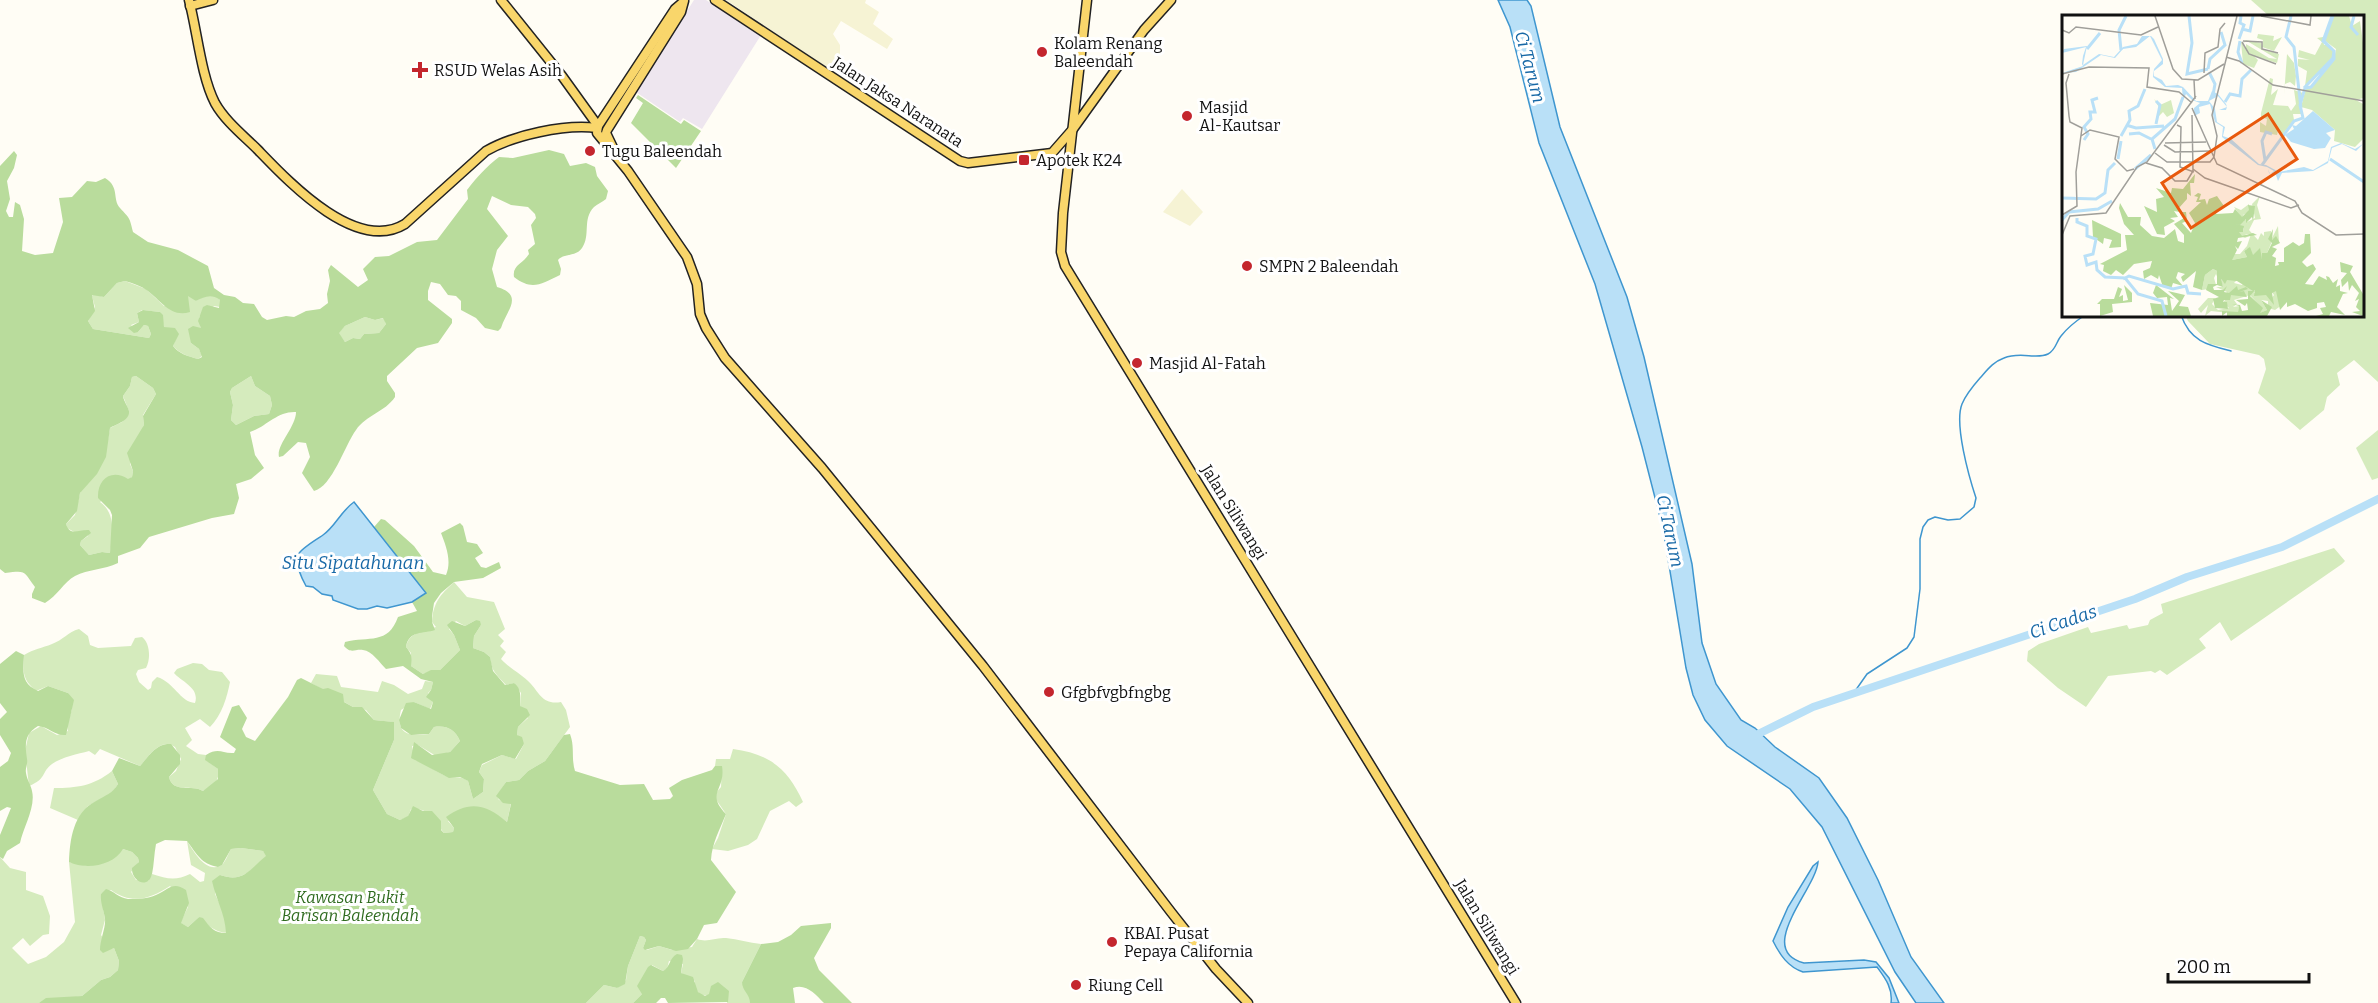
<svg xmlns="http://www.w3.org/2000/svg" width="2378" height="1003" font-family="Bitter,serif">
<rect width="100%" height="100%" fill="#fffdf5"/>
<path fill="#eee6ef" d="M694,0H706L761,35L702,129L683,118L680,122L636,92Z"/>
<g fill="#f6f3d4">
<path d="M726,0H866L865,3L879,12L873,24L893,39L887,49L841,21L833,34L840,45V57L832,71Z"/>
<path d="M1182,189L1203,212L1190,226L1163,212Z"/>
</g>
<g fill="#d5ebbd">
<path d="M2251,0H2378V382L2354,360L2337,373L2340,385L2327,397L2324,410L2300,430L2258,393L2266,369L2264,359L2259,355L2210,344L2188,321L2185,315H2362V16H2269Z"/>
<path d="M125,281L146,289L164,306L188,296H192L196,301L205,296H215L220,300V307L214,306L199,317L201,328L191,343L199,349L202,356L198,359C188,356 180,354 173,346L178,334L164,327L160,312L142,310L137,313L139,322L131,325L138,332L144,325L148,326L151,334L149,338L93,329L88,321L95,307L92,296L93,294L104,297L117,283Z"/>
<path d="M365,317L375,320L384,318L386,324L379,333L364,334L360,339L353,338L345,342L338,333L345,326Z"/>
<path d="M136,376L153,388L156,394L143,415L144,425L130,464L133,471L132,477L100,502C116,513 113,536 110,553L102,552L89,555L80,545L81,541L88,536L89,530L76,533L67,528L66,524L75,515L80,493L108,439L110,428L122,422L129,411L123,396L130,386L132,377Z"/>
<path d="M251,376L255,386L270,396L272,405L269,414L254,416L236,425L231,420L233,405L230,392L232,388Z"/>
<path d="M2378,430V478L2372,480L2356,448Z"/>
<path d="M2334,548L2345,561L2342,564L2231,641L2220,622L2199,639L2206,648L2167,675L2160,670L2155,673L2151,671L2108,676L2086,707L2058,688L2027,661L2028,651L2039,644L2088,627L2091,633L2127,625L2129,629L2148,625L2150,620L2163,613L2161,604Z"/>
<path d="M454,582L467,597L494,602L505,629L498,635L504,641L500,646L506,652L501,659C510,669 522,674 531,684C540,694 543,705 561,702L566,710L570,727L545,761L528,771L519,780L506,782L497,796L499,800L511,803L507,822C479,802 477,807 448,821L454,828L453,832L444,833C434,820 428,807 411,809L408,817L400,820L387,814L373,790L394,740L393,722L374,720L366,710L353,707L311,683L316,674L337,676L341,687L378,692L382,681L394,685L408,694L422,689L425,681L433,682L431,690L428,693L433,702L430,709L414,702L401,710C395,734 409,737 429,734L434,727C446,725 455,729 460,741L450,752L436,756L418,745L412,746L415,760C426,763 441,776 450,777C457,778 461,776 468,781L473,799L483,792L484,779L479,772L482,765L502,755L516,759L524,744L517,735L518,727L528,718L520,706L521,693L514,683L506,685C497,675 491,671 490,657L484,652L473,648L474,636L481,625L476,620L465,626L456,621L449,629L454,635L460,650L440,670L423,674L411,666V653L406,647C409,632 423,631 436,627L432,622C433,603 440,595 454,582Z"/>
<path d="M79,629L88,636L90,645L98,648L131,646L135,638L142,637C150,643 151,659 146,668L138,670L136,674L139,682L148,690L151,688L152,682L157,677C174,682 180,702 195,703C200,688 182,682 174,673L177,669L193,663L202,664L209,670L222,672L230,682C227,697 222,715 210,727L200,719L185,728L192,740L186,746L198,754L206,755V760L218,769C220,782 213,785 203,791C192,784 173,794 169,777L176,771L181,759L175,747C160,737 149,756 140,766L100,749L95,755L89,751C78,754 62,757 52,764C41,772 47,779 29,786L25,751L29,733L41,726L57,735L68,731L67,725L72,709L68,693L48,686L36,691C22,679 23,672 24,655C34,649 42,648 52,644C63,640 68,632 79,629Z"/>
<path d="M733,749C770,754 788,769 803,802L796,807L789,801L770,811L757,839L748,845L728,851L712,849L718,838L726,814L715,798V794L721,787L722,766H715L716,759H730Z"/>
<path d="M112,771L118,784L112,793L88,806L78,820L50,808L54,788C77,788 93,786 112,771Z"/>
<path d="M187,841C193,850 205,873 220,866C225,864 228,854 231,849L241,848L263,851L267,856C250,870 243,883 220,875L215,894L225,915L227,933C214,932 208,925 199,917L188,927L180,923L188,907L170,886C150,899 132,905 111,890L101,894L105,920L101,935L110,949L114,948L119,961L118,970L110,977L101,980L82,996L39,1003H0V857L10,868L26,872V890L43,896L50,916L49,934L43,935L30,946L23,938L12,948L28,964L46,957L64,942L75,922L69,862L86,866L123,849L132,852L138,858L139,862L131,872L136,880L148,881L152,874C167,879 176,881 190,874L200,882L204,881L205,873L191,865Z"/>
<path d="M640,936L644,937L646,940L643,948L647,950L659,946L672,950L692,947L697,939C708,943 715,937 726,938C738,939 749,943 761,944L742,982L750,997V1003H727V998L701,995L695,989V981L681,973L683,964L669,961L667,969L663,971L652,965L642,994L633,1003H586L604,985L617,988L626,980L628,966Z"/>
</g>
<g fill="#b9dc9c" fill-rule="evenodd">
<path d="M638,95L681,124L684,120L701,131L676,168L631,123L643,103L636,98Z"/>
<path d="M549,150L564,154L570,166L586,163L595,167L597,176L608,191L606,199C603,202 597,204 594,207C582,219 591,235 582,248C576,257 564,253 558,260L561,269L560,275C541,284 532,291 514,277C512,265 523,264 529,254L528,250L535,244L531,225L536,218L535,214L528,207L511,205L492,196L487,209L508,236L497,250L492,269L497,287C525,295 506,311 501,328L498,331L485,328L476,318L461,310V301L456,296L448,295L440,284L431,282L428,291V300L452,319V323L438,343L417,348L387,376V381L395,393V397C385,412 366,415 356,430C345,445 332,487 314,491L302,473L310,457L306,443L298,442L283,456L279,457C276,445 296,427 296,412C277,411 266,427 250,432L255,455L264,468L251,479L236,484L239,498L234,514L212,518L149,537L140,548L118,556V563C104,570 88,569 75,576C64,582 57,596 45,603L32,598V594L35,587C23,571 27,570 5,573L0,569V166L14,151L17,155L14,168L7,181L10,199L6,211L9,217H13L15,202L20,205L24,219L22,251L35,255L53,253L63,222L59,198L72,197L87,181L96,182L105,178C120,187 112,199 120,208C130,219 129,216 133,232L148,242L178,250L208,266L214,288L224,295L235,297L243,303L254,304L262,317L267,320L286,316L294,317L306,311L320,309L328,303L327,294L330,281L328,270L331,265L358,287L368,280L363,269L375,257L389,256L417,242L437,240L468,199L467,190C477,177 486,167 499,157L513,158ZM125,281C133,283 141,286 148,291C161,301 171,318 190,312L188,296L196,301C204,297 211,293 220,300L219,308L207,305L203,307L198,321L201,328L193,326L188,329L191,343L199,349L202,357L198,359C188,356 179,354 173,346L179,334L175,328L164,327L163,315L160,312L143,310L137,313L139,322L128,328L134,333L138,332L144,325L148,326L151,334L149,338L93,329L88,321L95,311L92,295L104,297L117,283ZM365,317L375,320L383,318L386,324L379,333L364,334L360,339L353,338L345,342L339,333L345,326ZM136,376L153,388L156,394L143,416L144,425L127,453L133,471L132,477L128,479C111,468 97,480 98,498L110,510L112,515L110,553L102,552L89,555L80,545L81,541L91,533L89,530C79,529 70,537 66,524L77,511L80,493L97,474L106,457L110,428C116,424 130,421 129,411C128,406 124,402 123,396L130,386L132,377ZM251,376L255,386L270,396L272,405L269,414L254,416L236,425L231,420L233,405L230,392L232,388Z"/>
<path d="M381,519L385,520L414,546L433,572L446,575C452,561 446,546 441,533L460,523L463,526L467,542L477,544L483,553L475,558L481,567L486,568L499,562L501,568L483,578L454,582L441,593L434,603L432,616V622L435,630C423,634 409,630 406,647C412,654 412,657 411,666L423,674L431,670H440L460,650L454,635L447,625L452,621L465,626L476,620L480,621L481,625L474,636L473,648L484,652L490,657L493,671L505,685L514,683C522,689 520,697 520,706L527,709L530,715L518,727L517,735L522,737L524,744L515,759L502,755L482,764L479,772L484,779L483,792L473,799L468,781L460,777L449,778L411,758L414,742L432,755L450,752L460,741C455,729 446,725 434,727L429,734L411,735L401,728L399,720L406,703L414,702L431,709L433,702L426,697L431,690L433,682L421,679L403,666L386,669C380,663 372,651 363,650C354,649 351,654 344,646L345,642C369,636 388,645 398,617L417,611L412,602L426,593L374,527Z"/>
<path d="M16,651L24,655C23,672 21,683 38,691L48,686L68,693L74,700L66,735C55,736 49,727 38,726C24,734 25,745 27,759C28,764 25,768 26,773C27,780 31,785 32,791C36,807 23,828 20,843L7,851L3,859L0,857V835L11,808L7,807L0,811V767L8,761L11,753L0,735V719L7,712L0,703V664Z"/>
<path d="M301,678L323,689L328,688L343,694L344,702L353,707H362L374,720L394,722V740L373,790L387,814L400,820L408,816L413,806L423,811H432L441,821V830L444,833L453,832L454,828L446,817C469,800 486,804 507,822L511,804L503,803L496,796L506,782L519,780L528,771L545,761L564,735L570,734C575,747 571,758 575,771L620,785L644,784L653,800L670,799L673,796L669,788L682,780L712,770L715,766H722C726,791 705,792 726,814C720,829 712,843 711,860L736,892L717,923L704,925L697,939L688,949L676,951L659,946L645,950L643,948L646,940L644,937L640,936L628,966L625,984L617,988L604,985L586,1003H39L46,998L82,996L101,980L110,977L118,970L119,961L114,948L103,953L100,950C100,940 106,927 105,919C104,910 100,903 101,894L106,889C114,891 119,898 128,899C137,899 148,899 156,895C169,889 173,881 186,890L189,903L181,923L188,927L199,917L203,918C210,927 214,933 226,933C225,913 216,900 212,881L220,875C243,883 249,870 266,856L263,851L241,848L231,849L222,865L218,867C201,864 197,854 187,841L165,840L156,844C154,854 154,865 152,874C148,890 131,881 132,868L139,862L138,858L132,852L123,849C113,866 86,870 69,862C70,839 73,813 96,801C106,795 112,794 118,784L112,771L119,758L140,766C149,756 156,743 171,744L180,755V764L169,777C173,794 192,784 203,791L218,779V769L205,760L206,755C219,747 222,754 234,753L236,749L220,737L232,707L239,705L247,718L242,729L246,737L255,741L288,697L297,680Z"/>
<path d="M831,923V928L814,958L819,970L852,1003H824C815,994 806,983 793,988L795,1003H750C750,994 742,991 742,982L761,944L778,942L791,935L801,926Z"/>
<path d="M677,954L682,955L683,959L681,973L693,977L698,992L705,996L709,994L711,986L718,982L729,991L728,1002L668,1003L665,998H661L656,1003H633L642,994L637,986L648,967L651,965L663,971C670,968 669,958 677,954Z"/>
</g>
<g fill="#b9e0f7" stroke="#3f96cf" stroke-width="1.5">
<path d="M1498,0H1527L1531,6L1560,127L1627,297L1644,357L1692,564L1702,643L1716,684L1741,720L1755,728L1775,747L1819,778L1847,818L1878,880L1911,957L1944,1003H1916L1895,972L1822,827L1790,789L1727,746L1705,720L1693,695L1686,668L1663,529L1642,447L1595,284L1539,143L1510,27Z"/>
<path d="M354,502L426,593L412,602L387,608L377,606L367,609H358L333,600L332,596L322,594L313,587L306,586C301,577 295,565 298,555C300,549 317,539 323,535C335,527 341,511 354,502Z"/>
<path d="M1818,862C1816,889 1754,950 1804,963L1864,960L1876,962L1889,978L1899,1003H1891C1893,988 1885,978 1877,967L1803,972C1788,967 1780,955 1773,941L1788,907L1813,866Z"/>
</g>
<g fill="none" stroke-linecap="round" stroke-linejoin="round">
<g stroke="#3f96cf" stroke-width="1.5">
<path d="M2181,315C2190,341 2207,345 2231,351"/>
<path d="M1853,694L1867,674L1907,648L1914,637L1920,589V539L1923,527L1928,520L1935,517L1948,520L1960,519L1974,507L1976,498C1969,477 1954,424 1962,404C1966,394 1973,386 1980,378C1988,369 1993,362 2004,358C2021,351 2036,360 2048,354C2056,350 2056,342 2061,336C2068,327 2076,321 2085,315"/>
</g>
<path stroke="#b9e0f7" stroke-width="8" d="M1752,737L1813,707L2135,599L2187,577L2282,547L2378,499"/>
<g stroke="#222" stroke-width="11">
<g id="major">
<path d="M189,0C197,30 201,76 215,103C225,121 244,136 258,150C288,181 356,254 405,224L486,151C514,135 564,124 597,128"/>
<path d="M501,0L562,76L598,126L597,133L628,171L687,257L697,284L700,314L706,328L725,358L822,468L983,666L1171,912L1216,969L1248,1003"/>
<path d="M715,0L960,161L968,163L1052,153L1073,129L1144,30L1171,0"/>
<path d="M1087,0L1063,213L1061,252L1065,266L1516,1003"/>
<path d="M190,6L213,0"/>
<path d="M598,126L675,9L682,3"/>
<path d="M617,156L606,133L607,130L681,12L684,1"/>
</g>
</g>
<use href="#major" stroke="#f9d66b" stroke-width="8"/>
</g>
<g fill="#c4262e" stroke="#fff" stroke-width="2">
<circle cx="1042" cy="52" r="6"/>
<path d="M417 61h6v6h6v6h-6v6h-6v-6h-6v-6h6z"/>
<circle cx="1187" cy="116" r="6"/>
<circle cx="590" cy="151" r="6"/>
<rect x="1018" y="154" width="12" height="12" rx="3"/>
<circle cx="1247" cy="266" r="6"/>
<circle cx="1137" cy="363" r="6"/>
<circle cx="1049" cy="692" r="6"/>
<circle cx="1112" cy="942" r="6"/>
<circle cx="1076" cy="985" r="6"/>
</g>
<g text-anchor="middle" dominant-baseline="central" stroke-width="6" stroke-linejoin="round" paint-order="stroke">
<g font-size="16" fill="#111" stroke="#fff" text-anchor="start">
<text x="1054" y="43">Kolam Renang<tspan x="1054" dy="18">Baleendah</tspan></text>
<text x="434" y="70">RSUD Welas Asih</text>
<text x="1199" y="107">Masjid<tspan x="1199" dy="18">Al-Kautsar</tspan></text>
<text x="602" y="151">Tugu Baleendah</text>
<text x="1036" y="160">Apotek K24</text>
<text x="1259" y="266">SMPN 2 Baleendah</text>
<text x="1149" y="363">Masjid Al-Fatah</text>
<text x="1061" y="692">Gfgbfvgbfngbg</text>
<text x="1124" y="933">KBAI. Pusat<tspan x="1124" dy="18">Pepaya California</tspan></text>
<text x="1088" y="985">Riung Cell</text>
</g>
<g font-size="16" fill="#111" stroke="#fff">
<text transform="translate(898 102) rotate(33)">Jalan Jaksa Naranata</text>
<text transform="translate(1234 512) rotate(58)">Jalan Siliwangi</text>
<text transform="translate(1487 927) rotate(59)">Jalan Siliwangi</text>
</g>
<g font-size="16" font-style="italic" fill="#2f6b1f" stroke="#fff">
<text x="350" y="897">Kawasan Bukit<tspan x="350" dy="18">Barisan Baleendah</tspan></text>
</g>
<g font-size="18" font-style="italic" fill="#1768a6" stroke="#fff">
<text transform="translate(1530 67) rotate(75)">Ci Tarum</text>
<text transform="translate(1670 531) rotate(78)">Ci Tarum</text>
<text x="353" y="563">Situ Sipatahunan</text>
<text transform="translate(2063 622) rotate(-19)">Ci Cadas</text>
</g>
</g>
<g transform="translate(2062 15)">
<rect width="302" height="302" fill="#fffdf5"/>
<path d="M271,1H287L290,11L298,6L301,28V83L294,85L301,89V124L293,132L272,126L273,115L250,95L239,92L244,73L250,72L272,44L274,34L262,25ZM196,19L212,21L211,26L220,22L212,36L200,32L201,25L195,23ZM261,22L262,30H267L271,36V43L243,71L245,56L236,51V44L248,45L236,42L237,35L253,40L260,27L255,23ZM184,25L199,28L200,34L217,39L215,48L192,41L196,45L192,53L181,49L179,26L184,35V29L207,43L215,44L185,26L181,28ZM225,39L232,48L234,61L233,71L228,67L223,69L222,80ZM208,63L211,64L209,80L216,74L211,90L226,91L229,96L234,89L232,75L241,78L237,91L241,99H231L232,105L220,120L216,116L215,120L198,117V107L204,111L205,104L199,102V98ZM92,84L98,90L109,85L112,98L105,102L101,97L94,104L98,94ZM198,181L195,190L199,204L192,205L187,215L196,225L199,218L202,221V217L209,216V225L216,211L217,227L211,224L205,238H200V244L196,237L191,241L185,234L182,236L185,242L170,245V239H178L185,231L189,219H183L187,221L183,223L172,218L177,214L181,217L182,213L173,210L182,206L172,192L179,195L187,189V197L181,200L185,207L193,203L190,189ZM164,253V259L169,257L168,263L176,264L172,268L180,270L187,260L200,269L186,271L192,276L196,273L192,278L204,279L209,284L212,280L204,270L222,262L229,271L237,269L232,276L237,278L213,295L206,293V286L199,285L205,295L197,299L199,292L188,280L172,285L175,289L171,292L177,291L176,299L149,296L143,301L146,290L139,298L136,294L146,283H153L150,289L156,295L167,293L161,287L168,281L156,286L165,277L154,272H161L158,264L163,268L160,256L161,262L156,264L154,259L152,263L154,270L146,269V274L140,275L143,260L151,254L157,257Z" fill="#d5ebbd"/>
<path d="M133,159L132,168H128L129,181L125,178V184L116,194L118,197L112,196L116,202L108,203L113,206L102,212L103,220L95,219L82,191L95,197L94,184L102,182L94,173L109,178L110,173L121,174ZM136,178L139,179L137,185L143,184L145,190L147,184L155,181L162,191L156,194L154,199L171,198L173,194L180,202L187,195L186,190L193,191L191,206L190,202L184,208V204L178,210L173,209L182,211L181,217H177L180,221L191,218L195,220L176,223L175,227L180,226L176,234L173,231L175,235L170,245L185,242L182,236L188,232L191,240L198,233L200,244V238H205L210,228L206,224L211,214L210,225L214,221L218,228L210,232L215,234L210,241L214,243L213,251L217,250L216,247H222V233L231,227L237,231L242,228L243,219H248L249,238L240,247L245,252L251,249L254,254L243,269L251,270L257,261L265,265L264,261L267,262L271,268L276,264L274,272L278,270V276L286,278L281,279L275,292L283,300L269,297L267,301H254L261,299L258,293L264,292L262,287L255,288V293L246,296L233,289L225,292V287L218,295L214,276L210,278L212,290L204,280L192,281L193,275L188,281L201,293L198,298L205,295L199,285L210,292L205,301H165V297L160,301V296L176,297L177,291L170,289L178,290L180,296L186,295L185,288L183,291L174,285L186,284V276H191L175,266L165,265L163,269L159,264L161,272L155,270L151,272L152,275H161L165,271L162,277L167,278L175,271L176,275L184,272L186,274L177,277L182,276L185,282L169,280L168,285H162L161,287H165L166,294L153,293L151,284L157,282L144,275L146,269H155V256L151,254L143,260L140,275L131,272L134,256L121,267L119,262L123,259L116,257L114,263L121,271L111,268L109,274L101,272L97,260L96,264L89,260L82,264L81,256L88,253L90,246L72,249L61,260L54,255L49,260L41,256L42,250L38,249L65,235L63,220H72L62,209L57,193L58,188L66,202H79L78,210L90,221L102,223L113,214L116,226L122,228V220L112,209L122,203L119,197H124L125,206L120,208L129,218L133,208L127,198L139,187H134L136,182L132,181ZM30,205L59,219V232L47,233L50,225L42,223L41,229L31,222ZM278,247L291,251L288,257L301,279V301L290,297L298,296L294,292L297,284L293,286L297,278L290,270L287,276L286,266L280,272L279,265L285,258L279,257ZM62,270L70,278V287L50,289L51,297L38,301V289H35L40,284H52L56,272L60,274L57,282L61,280V286L66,285ZM94,270L112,284L108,283L110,296L117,286L106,276L123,280L117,291L126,292L129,301H91L88,288L106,290L105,282L95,283L91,278Z" fill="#b9dc9c"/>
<path d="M80,21H89L92,24L101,44V49L92,56V61L100,65L104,71L116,70L121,72L134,86H146L150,76L156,79L164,89L165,92L164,95H157L165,92L156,81L147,86L153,94L155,107L163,112L161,121L169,124L197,149L204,150L217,157L242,152L251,155L266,146L269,132L279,128L293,134L301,129L294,136L280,129L270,133L266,148L251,156L220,158L216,166L213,157L208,159L207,158L206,154L208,159L212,156L205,152L196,150L160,122L161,112L153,107L148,89L137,92L138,98L132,101V93L138,88L130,85L124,79L121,85L120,73L103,72L91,62L92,54L100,45L88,21L74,32L61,34L53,43L39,40L14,57L0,58L21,51L20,49L21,41L24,32L0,38L2,34L25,31L21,50L37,39L52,42L61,32L75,29ZM251,96L273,115L264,118L269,123L263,133L252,134L229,127L223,120L232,114L230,110L234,111Z" fill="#b9e0f7"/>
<path fill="none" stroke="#b9e0f7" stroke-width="3" d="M127,1L130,28L125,59L146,54M229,1L224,22L232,32L239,93M292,1L289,12L296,20M180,14L188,16L191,1M177,24L182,10L178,8L179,1M178,26L176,37L180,48M25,34L38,18M59,35L57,15L64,1M146,54L148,44L163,30L159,17M147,57L153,69L151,80M242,73L271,43L272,36L261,26L270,1M94,86L98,90L94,109M163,87L168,79L178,81L180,64L189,55M64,110L74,113L102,111M67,119L77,118L89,124M59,121L68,105L67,96L76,91L83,74M22,125L26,119L22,112L29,104L28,97H33L30,85L36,83M93,134L90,124L113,104L121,82M56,144L59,126M268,144L302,167M203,145L200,126L204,117L210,119M200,150L232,106L241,103L238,90L243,73L249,72L272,44V36L262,26L271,1M73,154L89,140M0,183L34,184L43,178L46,155L53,148M15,203V207L25,211V221L34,224L31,239L23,241L25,250L34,247L35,255L43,262L63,263L76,279L100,286L104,301M0,205L7,197L36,194L50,186M61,264L67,261L111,274L124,271L126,278L139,279"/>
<path fill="none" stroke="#a09f9a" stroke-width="1.5" d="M93,1L111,54L120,64L136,65L162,49M199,1L248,10L249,1M0,15L7,18L14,12L79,20L96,12M181,26L200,27V34L216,38M180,27L187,39L214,49M164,42L177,46L211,70L302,86M142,58L143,38L156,32L158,14L163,8M0,59L27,52L87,53L85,72L117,77L130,88M132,65L133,84M130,93L155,149L233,186L240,198L274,220L302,219M115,110L119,112L118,152L132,157M19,121L28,115L57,122L53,144L65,156L72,154M103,128L144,127M102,130L113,137L148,136M93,138L105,147H148L152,142M152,142L155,121L150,100L175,1M84,148L100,153L113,166H125L131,156L130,100M131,154L143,163L229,193L237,190M0,200L15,191L14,157L20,113L8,107L7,101L4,68L7,59M0,220L8,201L44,198L75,152L85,147L134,81"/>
<path fill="#e8590c" fill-opacity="0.15" stroke="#e8590c" stroke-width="3" d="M206,99L235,144L129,213L100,168Z"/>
<rect width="302" height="302" fill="none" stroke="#111" stroke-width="3"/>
</g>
<path d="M2168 973v9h141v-9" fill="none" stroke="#111111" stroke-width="3"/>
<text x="2177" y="973" font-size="18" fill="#111111" stroke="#ffffff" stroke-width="4.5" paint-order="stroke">200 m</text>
</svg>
